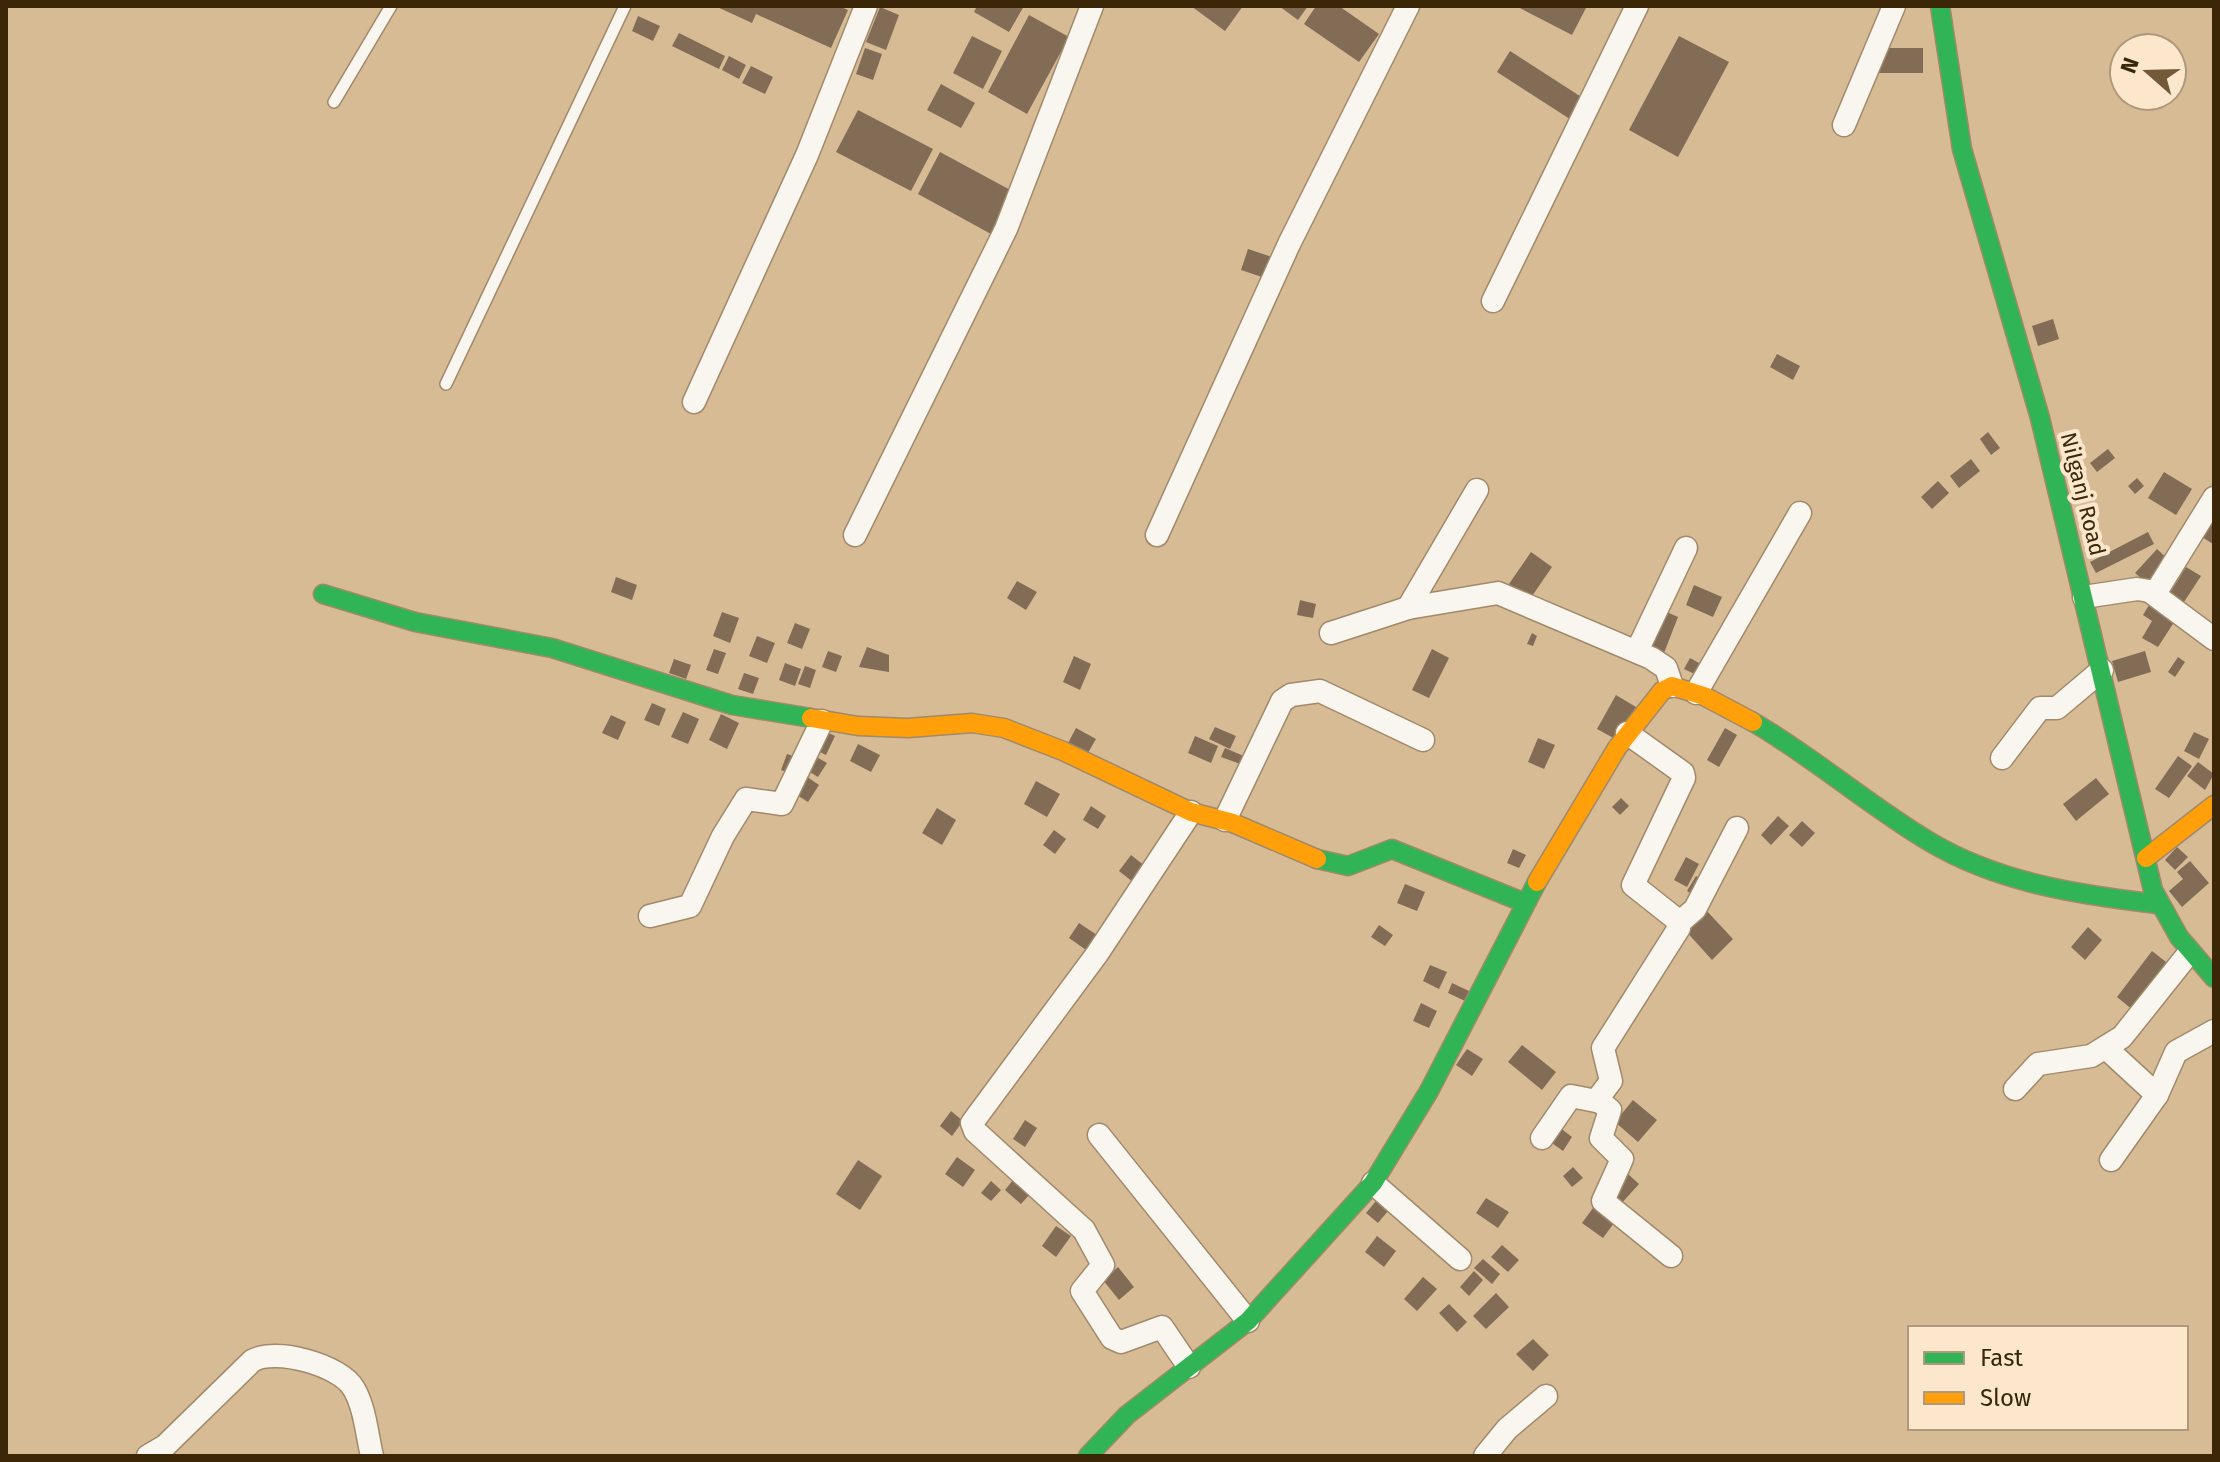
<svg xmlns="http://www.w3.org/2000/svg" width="2220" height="1462" font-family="'Fira Sans',sans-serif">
<rect width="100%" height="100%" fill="#d7bb95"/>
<g fill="#826c55">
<path d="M715,6H839L848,10L831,48L756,14L752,23Z"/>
<path d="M977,6H1024L1009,32L974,12Z"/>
<path d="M1191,6H1243L1225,31Z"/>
<path d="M1279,6H1308L1298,20Z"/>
<path d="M1316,6H1339L1379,34L1359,62L1304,24Z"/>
<path d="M1516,6H1587L1572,35Z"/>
<path d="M880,7L899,15L886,50L866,42Z"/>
<path d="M1029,15L1069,37L1027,114L988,92Z"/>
<path d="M638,16L660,26L653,41L632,31Z"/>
<path d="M679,33L725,56L719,69L672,46Z"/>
<path d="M972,36L1002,51L983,89L953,73Z"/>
<path d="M1679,36L1729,62L1678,157L1629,130Z"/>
<path d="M865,48L882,54L873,80L856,74Z"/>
<rect x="1879" y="48" width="44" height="25"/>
<path d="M1510,51L1586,100L1573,121L1497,72Z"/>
<path d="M729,56L746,65L739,79L722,70Z"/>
<path d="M751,66L773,77L765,94L742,83Z"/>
<path d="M941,84L975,103L961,128L927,110Z"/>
<path d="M858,110L933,149L911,191L836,152Z"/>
<path d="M940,152L1014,192L991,234L918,194Z"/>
<path d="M1248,249L1275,258L1268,279L1241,270Z"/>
<path d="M2053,319L2059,339L2038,346L2032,326Z"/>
<path d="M1777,354L1800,366L1793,380L1770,367Z"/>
<path d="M1988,432L2000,448L1991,455L1980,439Z"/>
<path d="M2108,449L2115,458L2097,472L2090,463Z"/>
<path d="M1971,459L1980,471L1959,488L1950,476Z"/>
<path d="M2164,472L2192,489L2176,515L2148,498Z"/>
<path d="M2137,478L2144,486L2135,494L2128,486Z"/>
<path d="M1938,481L1949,493L1932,509L1921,497Z"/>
<path d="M2212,523L2214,524L2213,544L2202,537Z"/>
<path d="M2148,532L2154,544L2096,573L2090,562Z"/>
<path d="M2157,549L2172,563L2151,587L2135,573Z"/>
<path d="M1531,552L1552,567L1530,599L1509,584Z"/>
<path d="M2186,567L2201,576L2182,605L2168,596Z"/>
<path d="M616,577L637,585L632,600L611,592Z"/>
<path d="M1017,581L1037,592L1026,610L1007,598Z"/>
<path d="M1694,585L1722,597L1713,617L1686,605Z"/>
<path d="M1300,600L1316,604L1313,618L1297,615Z"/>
<path d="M2152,600L2178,616L2158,647L2142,638L2152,621L2143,615Z"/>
<path d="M1660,609L1678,617L1662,658L1643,650Z"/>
<path d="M722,612L739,618L730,643L713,636Z"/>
<path d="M795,623L810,629L802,649L787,643Z"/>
<path d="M1532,633L1537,636L1533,646L1527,644Z"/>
<path d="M757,636L775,643L767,663L749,656Z"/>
<path d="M867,647L889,655V672L859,667Z"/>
<path d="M714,649L726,653L718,674L706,670Z"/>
<path d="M1432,649L1449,658L1429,698L1412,690Z"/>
<path d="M828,651L842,656L836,672L822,667Z"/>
<path d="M2145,651L2151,672L2118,682L2112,661Z"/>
<path d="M1074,656L1091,664L1080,690L1063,682Z"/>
<path d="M2178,657L2185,662L2175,677L2168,672Z"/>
<path d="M1690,658L1708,668L1703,678L1684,669Z"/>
<path d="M674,659L691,665L686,679L669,673Z"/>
<path d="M785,663L801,669L795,686L779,680Z"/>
<path d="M805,666L816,670L810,688L798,684Z"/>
<path d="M744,673L759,678L753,694L738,689Z"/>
<path d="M1616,695L1636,707L1617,740L1597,729Z"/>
<path d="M652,703L666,709L659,726L644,720Z"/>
<path d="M683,712L699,719L688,744L671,737Z"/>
<path d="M721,714L739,723L727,749L709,740Z"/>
<path d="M611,715L626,722L618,740L602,733Z"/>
<path d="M1215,727L1236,736L1230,749L1209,739Z"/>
<path d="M1076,728L1096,739L1085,758L1066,747Z"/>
<path d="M1725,728L1737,735L1719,767L1707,760Z"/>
<path d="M825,731L835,736L826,755L816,750Z"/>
<path d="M2194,732L2209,739L2199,759L2184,751Z"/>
<path d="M1195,736L1218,746L1211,763L1188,753Z"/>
<path d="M1538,738L1555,745L1544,769L1528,762Z"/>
<path d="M858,744L880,755L871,772L850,761Z"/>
<path d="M1225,748L1246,757L1243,765L1221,757Z"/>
<path d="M787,754L802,759L796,775L781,770Z"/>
<path d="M813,755L827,763L818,777L805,769Z"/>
<path d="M2178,756L2192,766L2169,798L2155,789Z"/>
<path d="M2198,762L2214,774L2205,790L2187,776Z"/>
<path d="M803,774L819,785L808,802L792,792Z"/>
<path d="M2096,778L2109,794L2076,821L2063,804Z"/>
<path d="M1036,781L1060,794L1047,817L1024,804Z"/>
<path d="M1621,798L1629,806L1620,815L1612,807Z"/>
<path d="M1091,806L1106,816L1098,829L1083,820Z"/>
<path d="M937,808L956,820L942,845L922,833Z"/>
<path d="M1778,816L1789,826L1771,845L1761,835Z"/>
<path d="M1802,821L1815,833L1802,847L1789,835Z"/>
<path d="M1054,830L1066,839L1055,854L1043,845Z"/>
<path d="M2177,847L2188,857L2175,870L2165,860Z"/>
<path d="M1513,849L1526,855L1519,868L1507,863Z"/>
<path d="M1131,855L1150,870L1138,886L1119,871Z"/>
<path d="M1686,857L1699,864L1687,887L1674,880Z"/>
<path d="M2190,861L2209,883L2182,907L2169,891L2183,879L2177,872Z"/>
<path d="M1696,876L1707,882L1697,898L1687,891Z"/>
<path d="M1405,884L1425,892L1417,911L1397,903Z"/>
<path d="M1705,909L1733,939L1712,960L1684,929Z"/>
<path d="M1079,923L1100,937L1089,952L1069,938Z"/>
<path d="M1379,925L1393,935L1385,946L1371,937Z"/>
<path d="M2088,927L2102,940L2085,960L2071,947Z"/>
<path d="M2152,951L2175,969L2139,1015L2117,997Z"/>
<path d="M1430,965L1447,972L1439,989L1423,981Z"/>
<path d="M1452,983L1469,991L1465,1001L1448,993Z"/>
<path d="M1421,1003L1437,1011L1429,1028L1413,1021Z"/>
<path d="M1522,1045L1556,1072L1542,1090L1508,1062Z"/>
<path d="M1467,1049L1483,1059L1472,1076L1456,1065Z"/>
<path d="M1633,1100L1657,1120L1638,1142L1615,1122Z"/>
<path d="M951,1111L963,1121L952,1136L940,1126Z"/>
<path d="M1025,1120L1037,1128L1025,1147L1013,1139Z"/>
<path d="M1555,1124L1572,1137L1563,1151L1545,1138Z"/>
<path d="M957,1157L975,1170L963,1187L945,1174Z"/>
<path d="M858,1160L882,1176L860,1210L836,1194Z"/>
<path d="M1573,1167L1583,1178L1572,1187L1563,1176Z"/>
<path d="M1628,1174L1639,1184L1620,1205L1610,1196Z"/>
<path d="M1013,1180L1030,1194L1021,1204L1005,1190Z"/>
<path d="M991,1181L1001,1190L991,1201L981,1193Z"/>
<path d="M1381,1195L1393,1205L1378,1223L1366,1213Z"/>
<path d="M1486,1198L1509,1212L1498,1228L1476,1213Z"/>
<path d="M1593,1208L1614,1223L1603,1238L1582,1223Z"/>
<path d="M1056,1226L1071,1236L1056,1257L1042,1246Z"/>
<path d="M1377,1236L1396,1251L1384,1267L1365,1252Z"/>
<path d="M1502,1245L1519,1260L1508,1272L1491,1257Z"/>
<path d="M1483,1259L1500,1274L1492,1284L1474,1268Z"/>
<path d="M1118,1267L1134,1287L1119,1300L1103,1280Z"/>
<path d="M1474,1271L1483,1280L1469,1296L1460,1287Z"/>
<path d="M1423,1277L1437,1289L1417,1311L1404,1299Z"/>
<path d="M1496,1293L1509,1307L1486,1329L1473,1316Z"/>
<path d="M1449,1304L1467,1322L1457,1332L1439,1313Z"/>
<path d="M1533,1339L1549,1355L1533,1371L1516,1354Z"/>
</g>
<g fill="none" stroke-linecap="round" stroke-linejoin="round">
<g stroke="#a08a6b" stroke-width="14">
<g id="lane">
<path d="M334,102L391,6"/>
<path d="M446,384L625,6"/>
</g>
</g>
<g stroke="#a08a6b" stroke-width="25">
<g id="street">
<path d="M1844,125L1894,6"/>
<path d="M1493,301L1637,6"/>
<path d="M694,402L807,155L866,6"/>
<path d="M855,535L1006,229L1092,6"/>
<path d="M1157,535L1289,244L1408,6"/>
<path d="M2152,593L2214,639"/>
<path d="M2084,597L2137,589L2156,592L2214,498"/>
<path d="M1408,608L1477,490"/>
<path d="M1331,633L1408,608L1498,593L1651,658L1666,668L1672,686"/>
<path d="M1637,651L1686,548"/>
<path d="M1696,693L1800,513"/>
<path d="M2002,758L2040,708H2057L2102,670"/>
<path d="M1225,820L1282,701L1291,695L1320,691L1423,740"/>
<path d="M650,916L690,906L723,836L746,799L782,804L822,721"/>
<path d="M1679,923L1695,909L1737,828"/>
<path d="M2106,1048L2157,1095"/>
<path d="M2015,1089L2038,1064L2091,1056L2122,1037L2189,953"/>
<path d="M1598,1100L1610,1110L1601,1138L1622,1159L1603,1201L1671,1256"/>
<path d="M1099,1135L1248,1321"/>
<path d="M1542,1138L1571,1096L1596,1101L1611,1081L1603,1048L1679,928L1676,919L1633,885L1684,778L1683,773L1627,733"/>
<path d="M2111,1160L2157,1095L2176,1052L2214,1031"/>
<path d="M1373,1183L1460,1259"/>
<path d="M1189,1367L1162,1327L1121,1342L1112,1338L1082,1291L1103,1265L1084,1230L975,1131L972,1123L1097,954L1191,812"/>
<path d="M148,1456L165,1446L252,1361C275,1347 341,1365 354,1389C365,1408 367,1435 372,1456"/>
<path d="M1485,1456L1507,1429L1546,1396"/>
</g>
</g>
<g stroke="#a08a6b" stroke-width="21">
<g id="fast">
<path d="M1940,6L1962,149L2040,418L2153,890L2179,937L2214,978"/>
<path d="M323,594L415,622L552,648L732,705L811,718"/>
<path d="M1753,722C1815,758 1869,806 1930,842C1999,883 2080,895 2158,904"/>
<path d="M1317,859L1348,866L1392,849L1525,903"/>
<path d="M1088,1456L1127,1415L1248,1321L1373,1183L1429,1091L1537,882"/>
</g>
</g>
<g stroke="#a08a6b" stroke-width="21">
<g id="slow">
<path d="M811,718L858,726L908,728L972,723L1004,728L1063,751L1191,812L1233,823L1317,859"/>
<path d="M2146,858L2214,805"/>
<path d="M1537,882L1617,748L1662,691L1672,686L1704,696L1753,722"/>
</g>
</g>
<use href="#lane" stroke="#f9f5ef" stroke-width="11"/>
<use href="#street" stroke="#f9f5ef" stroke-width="22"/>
<use href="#fast" stroke="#30b455" stroke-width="18"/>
<use href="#slow" stroke="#ff9f0a" stroke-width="18"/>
</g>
<g text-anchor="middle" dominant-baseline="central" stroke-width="8" stroke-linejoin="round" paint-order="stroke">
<g font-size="22" fill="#3b2608" stroke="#fce6cc">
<text transform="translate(2083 494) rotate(76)">Nilganj Road</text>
</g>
</g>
<rect width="2220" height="1462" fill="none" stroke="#3b2608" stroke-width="16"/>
<rect x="1908" y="1326" width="280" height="104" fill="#fce6cc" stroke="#af997e" stroke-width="2"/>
<rect x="1924" y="1352" width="40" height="12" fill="#30b455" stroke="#af997e" stroke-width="2"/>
<text x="1980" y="1366" font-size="24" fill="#3b2608">Fast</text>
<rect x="1924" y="1392" width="40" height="12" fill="#ff9f0a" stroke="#af997e" stroke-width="2"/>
<text x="1980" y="1406" font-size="24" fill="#3b2608">Slow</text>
<g transform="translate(2148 72) rotate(290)"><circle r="38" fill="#fce6cc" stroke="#af997e" stroke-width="2"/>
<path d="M0-6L14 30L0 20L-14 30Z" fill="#725a39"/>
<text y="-12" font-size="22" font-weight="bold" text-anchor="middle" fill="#3b2608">N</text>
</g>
</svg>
